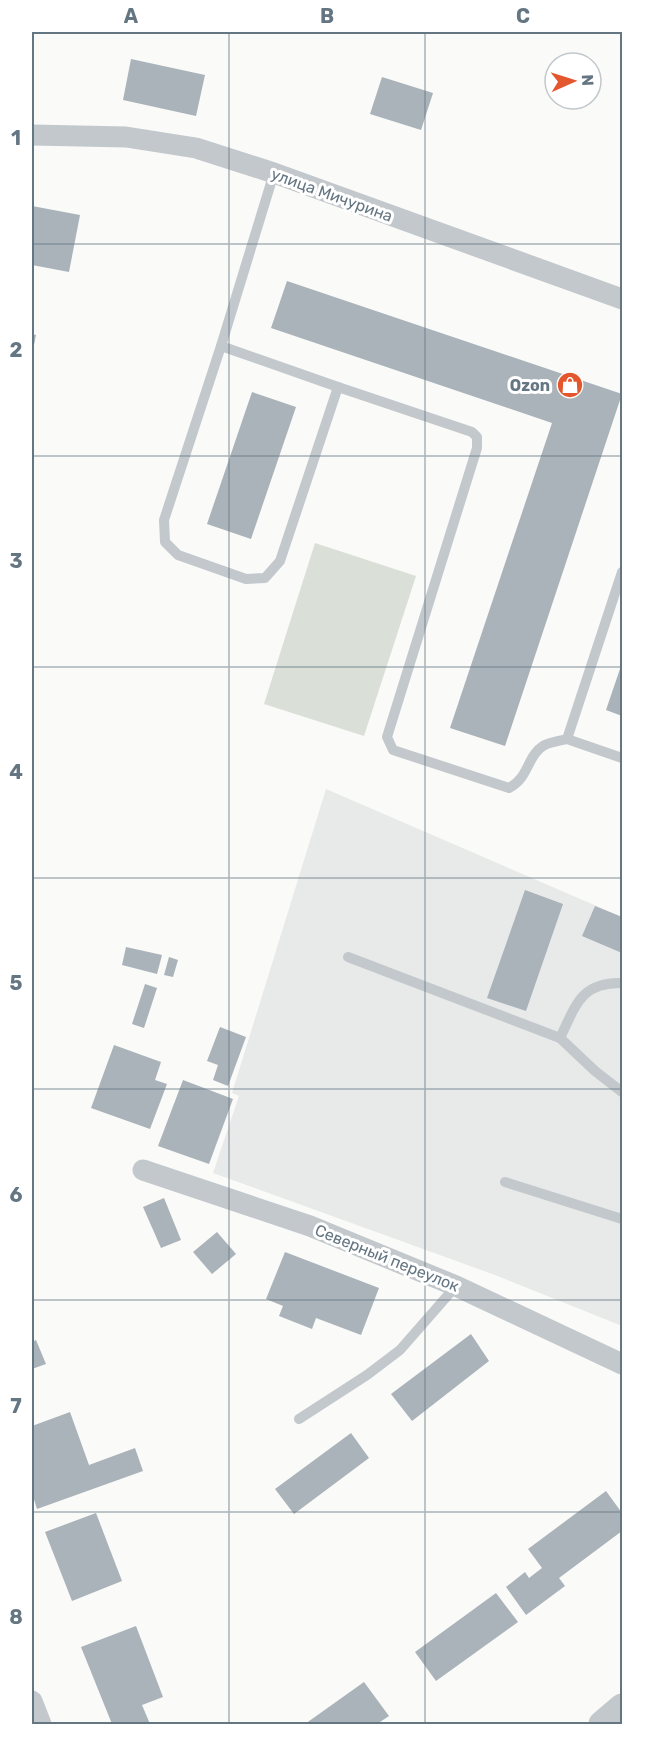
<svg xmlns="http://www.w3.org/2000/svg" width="654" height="1756" font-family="Rubik,sans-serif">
<rect width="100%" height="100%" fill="#fafaf8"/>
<path fill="#e8e9e9" d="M326,789L622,917V1326L495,1275L213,1173L239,1096L232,1093Z"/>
<path fill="#dadfd7" d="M315,543L416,576L364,736L264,704Z"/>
<g fill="#aab3b9">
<path d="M131,59L205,75L196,116L123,100Z"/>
<path d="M382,77L433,93L421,130L370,114Z"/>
<path d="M32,206L80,215L69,272L32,265Z"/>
<path d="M287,281L622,394L505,746L450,728L552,423L271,328Z"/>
<path d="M32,334L36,335L33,350H32Z"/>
<path d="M252,392L296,407L251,539L207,524Z"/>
<path d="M622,663V716L606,710Z"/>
<path d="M525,890L563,904L526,1011L487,998Z"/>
<path d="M595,906L622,917V953L582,936Z"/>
<path d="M126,947L162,955L157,974L122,965Z"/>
<path d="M169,957L178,960L173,977L164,975Z"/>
<path d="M145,984L157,988L144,1028L132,1024Z"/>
<path d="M220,1027L246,1037L228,1086L213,1080L218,1065L207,1061Z"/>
<path d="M114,1045L161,1062L155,1080L167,1084L150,1129L91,1108Z"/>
<path d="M183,1080L233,1099L209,1164L158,1146Z"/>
<path d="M164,1198L181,1240L161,1248L143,1207Z"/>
<path d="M217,1232L236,1254L212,1274L193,1252Z"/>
<path d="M285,1252L379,1288L361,1335L316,1318L312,1329L279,1316L283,1306L266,1299Z"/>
<path d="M471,1334L489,1361L412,1421L391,1394Z"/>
<path d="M36,1340L46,1364L32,1369V1342Z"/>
<path d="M70,1412L89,1465L135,1448L143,1471L37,1509L32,1493V1426Z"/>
<path d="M351,1433L369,1458L294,1514L275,1489Z"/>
<path d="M606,1491L622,1513V1531L559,1578L565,1586L526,1615L506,1587L525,1572L529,1578L542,1568L528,1549Z"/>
<path d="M96,1513L122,1581L72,1601L45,1532Z"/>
<path d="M496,1593L518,1622L436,1681L415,1652Z"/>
<path d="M136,1626L163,1697L142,1705L150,1724H112L81,1647Z"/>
<path d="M364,1682L389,1716L377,1724H305Z"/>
</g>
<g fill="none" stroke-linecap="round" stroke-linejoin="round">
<g stroke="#c3c8cc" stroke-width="10">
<path d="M274,173L221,346L164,520L165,542L178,555L246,579L265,578L280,561L338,387L472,432L477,437V448L387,737L393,750L509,788C529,778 527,756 543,746C549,742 560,741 567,739"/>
<path d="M221,346L338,387"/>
<path d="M622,572L567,739L622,758"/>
<path d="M348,957L560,1038L595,1071L622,1092"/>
<path d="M560,1038C576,1005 581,982 622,983"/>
<path d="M505,1182L622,1219"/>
<path d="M299,1419L367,1375L400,1350L456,1286"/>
</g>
<g stroke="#c3c8cc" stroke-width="21">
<path d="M32,135L126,137L196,148L274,173L622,299"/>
<path d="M143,1170L310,1226L456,1286L622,1364"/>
<path d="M32,1701L41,1724"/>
</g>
<path stroke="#c3c8cc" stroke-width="27" d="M602,1724L622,1707"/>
</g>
<path fill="none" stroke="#657683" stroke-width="1.5" stroke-opacity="0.55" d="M229,32V1724M425,32V1724M32,244H622M32,456H622M32,667H622M32,878H622M32,1089H622M32,1300H622M32,1512H622"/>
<defs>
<g id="shop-disc" transform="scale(1.35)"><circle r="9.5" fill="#e4572e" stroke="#fff"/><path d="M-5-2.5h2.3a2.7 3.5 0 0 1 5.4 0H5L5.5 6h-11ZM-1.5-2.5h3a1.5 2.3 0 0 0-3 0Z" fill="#fff"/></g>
</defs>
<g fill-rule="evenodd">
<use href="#shop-disc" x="570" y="385"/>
</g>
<g text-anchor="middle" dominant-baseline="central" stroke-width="6" stroke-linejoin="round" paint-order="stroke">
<g font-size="16" fill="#657683" stroke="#fff">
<text transform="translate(332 195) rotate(20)">улица Мичурина</text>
<text transform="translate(387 1258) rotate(22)">Северный переулок</text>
</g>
<g font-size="16" font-weight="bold" fill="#657683" stroke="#fff" text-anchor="end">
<text x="550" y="385">Ozon</text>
</g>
</g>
<rect width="654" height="1756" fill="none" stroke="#ffffff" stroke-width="66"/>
<g transform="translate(573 81) rotate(87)"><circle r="28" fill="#ffffff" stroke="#c1c8cd" stroke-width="1.5"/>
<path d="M0-4.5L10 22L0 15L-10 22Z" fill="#e4572e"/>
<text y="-9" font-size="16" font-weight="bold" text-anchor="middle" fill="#657683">N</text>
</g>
<rect x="33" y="33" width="588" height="1690" fill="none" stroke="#657683" stroke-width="2"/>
<g font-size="20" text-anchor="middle" font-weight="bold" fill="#657683">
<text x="131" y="23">A</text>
<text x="327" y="23">B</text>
<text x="523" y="23">C</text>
<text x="16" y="145">1</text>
<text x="16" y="357">2</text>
<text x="16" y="568">3</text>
<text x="16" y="779">4</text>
<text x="16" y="990">5</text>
<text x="16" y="1202">6</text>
<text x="16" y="1413">7</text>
<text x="16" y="1624">8</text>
</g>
</svg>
